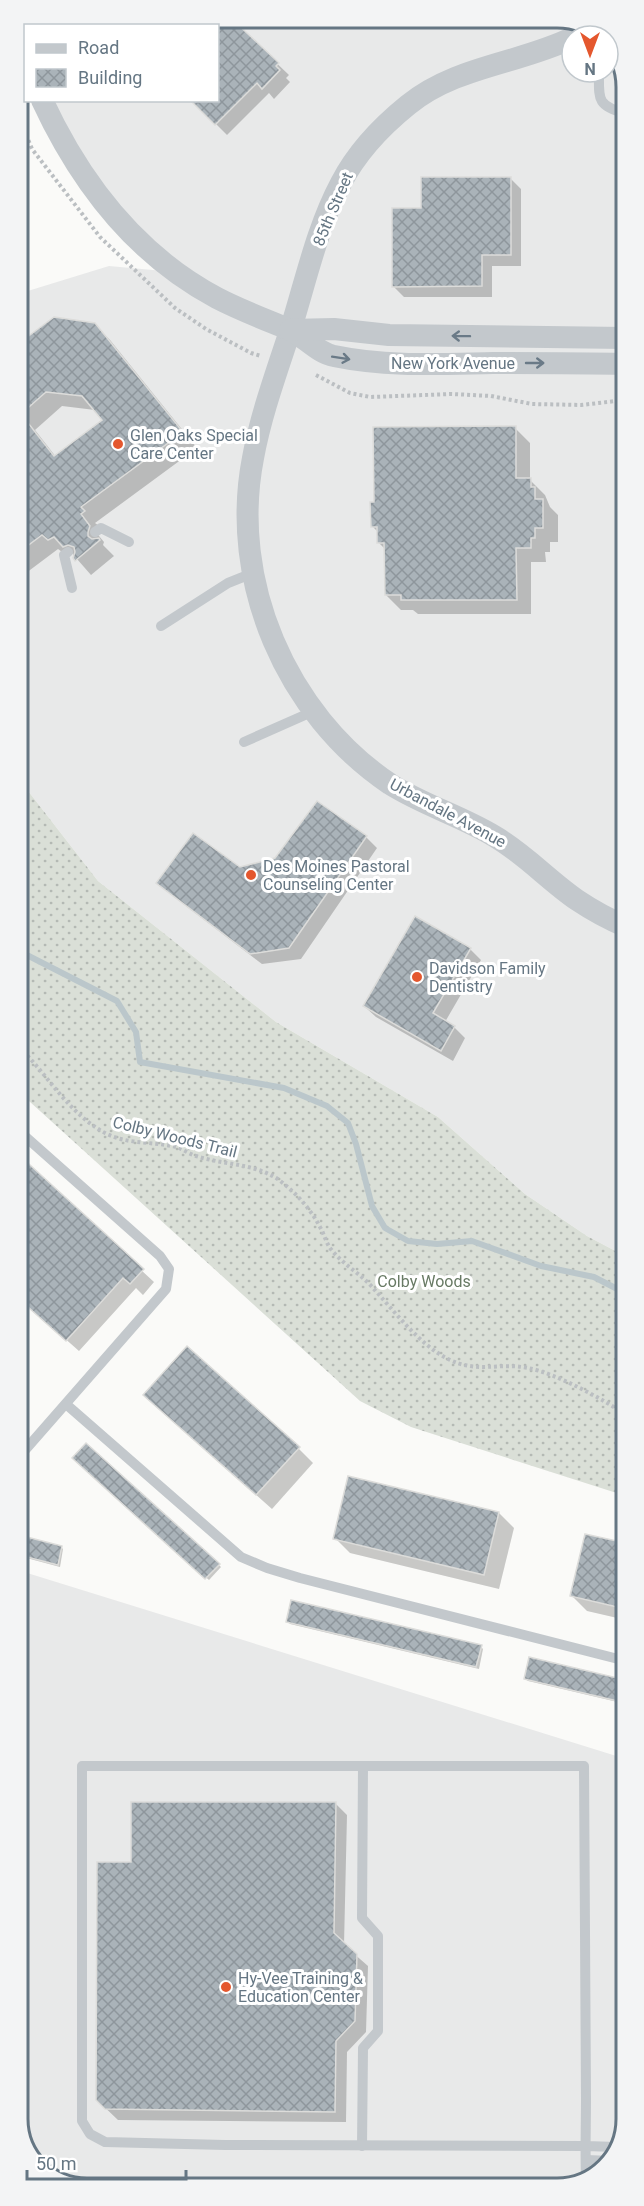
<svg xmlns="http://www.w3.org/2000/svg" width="644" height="2206" font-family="Roboto,sans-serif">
<defs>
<pattern id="grass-dots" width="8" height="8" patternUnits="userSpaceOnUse" patternTransform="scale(1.5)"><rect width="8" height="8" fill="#dadfd7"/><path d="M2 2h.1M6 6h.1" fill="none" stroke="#b4b9b4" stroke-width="1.8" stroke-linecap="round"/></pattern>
<pattern id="building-cross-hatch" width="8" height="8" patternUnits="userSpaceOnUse" patternTransform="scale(1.5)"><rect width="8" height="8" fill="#aab3b9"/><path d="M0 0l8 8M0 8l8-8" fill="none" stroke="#8e969c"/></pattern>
</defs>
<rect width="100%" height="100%" fill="#fafaf8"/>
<g fill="#e8e9e9">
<path d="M87,18L565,19L603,36H572V72H608V45L625,73V1256L587,1236L525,1194L438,1117L276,1022L98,881L18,778V294L109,266L175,272L139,242L42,101L218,100V26L69,25Z"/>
<path d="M24,1572L626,1759V2119L611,2161L571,2187L82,2188L41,2171L19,2133Z"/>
</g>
<path fill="url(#grass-dots)" d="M18,778L98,881L276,1022L438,1117L525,1194L587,1236L625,1256L626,1496L411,1427L360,1401L19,1092Z"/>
<g fill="#0003" fill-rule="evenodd">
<path d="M125,18H237L243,31L289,75L286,78L290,82L274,99L269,93L227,135L192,100H218V26H125Z"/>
<path d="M510,178L521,189V266H492V297H404L393,286L422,210Z"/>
<path d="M94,324L110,340L197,448L95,523L99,526L94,530L104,542L103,545L114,556L91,575L70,551L65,554L58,549L18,579V346ZM62,406L95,410L104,421L56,457L35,430Z"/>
<path d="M515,428L530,443V480L545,495L550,507L558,515V542H550V552H545L546,562H531V614H418L413,610H401L386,595V550L379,543V533L372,526Z"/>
<path d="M625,686V863L620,858V821L617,818V790H620V738L617,735V707H620V687Z"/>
<path d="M317,803L366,837L377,848L301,959L262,964L169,893L158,882L240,869L276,860Z"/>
<path d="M470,949L481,960L445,1022L454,1027L465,1038L453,1061L376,1017L364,1006Z"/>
<path d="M19,1157L154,1282L143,1295L136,1288L79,1351L19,1298Z"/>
<path d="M160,1410L298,1448L313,1463L272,1509Z"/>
<path d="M87,1445L221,1567L209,1580L74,1458Z"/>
<path d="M499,1513L514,1528L499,1589L350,1553L335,1538Z"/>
<path d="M19,1537L61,1547L63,1549L60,1567L19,1556Z"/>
<path d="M626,1545V1620L587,1611L572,1596Z"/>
<path d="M288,1622L481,1647L483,1649L479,1669L290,1624Z"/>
<path d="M525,1679L626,1681V1704L528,1681Z"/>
<path d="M336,1804L347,1815L344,1945L368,1966L366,2032L347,2052L346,2122L118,2120L97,2100L132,1864Z"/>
</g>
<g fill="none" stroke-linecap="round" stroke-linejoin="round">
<path stroke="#bbc7cb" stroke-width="6" d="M19,951L117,1001L136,1032L140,1062L284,1088L327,1106L348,1123L356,1144L372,1206L385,1228L408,1241L437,1244L472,1241L541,1266L594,1277L625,1293"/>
</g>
<g fill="url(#building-cross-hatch)" stroke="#dcdcda" stroke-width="1.5" fill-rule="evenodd">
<path d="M218,18H231L279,63L276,66L280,70L262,89L257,83L215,125L190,100H218Z"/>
<path d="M421,177H511V255H482V286L392,287V208H421Z"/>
<path d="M54,317L95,323L183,432L81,507L85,511L81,514L90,526L88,532V536L92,539L99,538L100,540L75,561L73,558L75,552L74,547L68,545L63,547L54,537L48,540L42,535L18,553V344ZM46,392L82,396L102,420L54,456L21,414Z"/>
<path d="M516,426V478H531V487H535V499H543V528H535V538H531V548H516L517,600H401V595H385L384,543H377V527H371L370,502H374L373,427Z"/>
<path d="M317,801L367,836L289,948L250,954L156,883L193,833L240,867L275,858Z"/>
<path d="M415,916L471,948L433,1013L455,1026L441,1051L363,1006Z"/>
<path d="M19,1155L144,1269L130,1284L123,1278L66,1341L19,1299Z"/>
<path d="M187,1346L300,1447L256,1495L143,1395Z"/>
<path d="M86,1443L220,1564L205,1579L72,1458Z"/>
<path d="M348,1476L499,1512L484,1575L333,1539Z"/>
<path d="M585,1534L626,1543V1609L570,1596Z"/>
<path d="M19,1535L62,1546L58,1565L19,1555Z"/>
<path d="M291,1600L482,1645L476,1667L286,1622Z"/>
<path d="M529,1657L626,1680V1703L524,1679Z"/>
<path d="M131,1802H336L334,1933L357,1954L355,2021L336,2041L335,2112L105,2109L96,2100L97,1862H131Z"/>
</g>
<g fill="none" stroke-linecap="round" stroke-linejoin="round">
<g stroke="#bbbfc2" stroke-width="4" stroke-dasharray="3 3" stroke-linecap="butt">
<path d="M18,106L22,125L32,149L100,237L175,308L206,329L251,353L261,356"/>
<path d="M316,375L350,393L370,397L452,394L491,396L532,404L581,405L625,400"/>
<path d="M19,1047C48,1075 68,1113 105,1133C128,1145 152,1141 176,1147C183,1149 189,1154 196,1156C223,1165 255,1163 279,1180C296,1193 310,1208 320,1227C324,1234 326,1242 330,1248C342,1264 360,1273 373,1288C394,1311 420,1345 448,1359C478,1374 498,1362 528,1368C555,1373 603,1399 626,1415"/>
</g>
<g stroke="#c3c8cc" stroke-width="10">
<path d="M599,36V34"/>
<path d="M599,72C599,98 596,106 625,113"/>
<path d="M95,532L101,528L129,542"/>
<path d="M68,552L64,555L72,588"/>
<path d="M161,626L228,583L253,573"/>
<path d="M244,742L314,711"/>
<path d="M19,1131L160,1256L169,1269L166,1289L19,1457"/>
<path d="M67,1405L241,1557L267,1568L300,1578L626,1661"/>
<path d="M362,2146L363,2048L378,2031V1936L362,1918L363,1766"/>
<path d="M586,2160L612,2161"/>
<path d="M586,2177C585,2151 586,2125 586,2098L584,1766H82V2121L90,2134L105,2142L225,2145L586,2146L616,2147"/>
</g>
<g stroke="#c3c8cc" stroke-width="22">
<path d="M572,38C518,64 456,66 408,105C382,126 357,152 341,183C317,228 306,280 291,328C277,371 261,414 253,458C229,581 286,714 390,784C423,805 461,816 494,836C525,854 548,880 577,900C592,910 608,919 625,926"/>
<path d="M42,100C80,182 136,255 217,298C240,310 264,319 288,329C303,335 317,353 334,356C387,367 439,364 493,363C537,363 581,363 625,364"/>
<path d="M290,330L334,329L389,335L625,338"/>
</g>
</g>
<defs><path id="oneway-shaft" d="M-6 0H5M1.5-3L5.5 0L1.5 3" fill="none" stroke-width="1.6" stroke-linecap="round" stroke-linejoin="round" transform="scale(1.5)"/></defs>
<g stroke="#6a7a87">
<use href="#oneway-shaft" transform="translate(461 336) rotate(-179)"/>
<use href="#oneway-shaft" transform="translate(341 358) rotate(9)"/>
<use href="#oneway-shaft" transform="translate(535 363)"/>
</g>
<g fill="#e4572e" stroke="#fff" stroke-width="2">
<circle cx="118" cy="444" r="6"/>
<circle cx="251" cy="875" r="6"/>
<circle cx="417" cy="977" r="6"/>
<circle cx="226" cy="1987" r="6"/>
</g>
<g text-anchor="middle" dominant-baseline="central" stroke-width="6" stroke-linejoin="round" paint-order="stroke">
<g font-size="16" fill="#657683" stroke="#fff">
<text transform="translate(333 209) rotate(-67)">85th Street</text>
<text x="453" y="363">New York Avenue</text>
<text transform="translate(448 813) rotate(28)">Urbandale Avenue</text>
<text transform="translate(175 1137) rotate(14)">Colby Woods Trail</text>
</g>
<g font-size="16" fill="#657683" stroke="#fff" text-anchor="start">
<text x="130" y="435">Glen Oaks Special<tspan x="130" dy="18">Care Center</tspan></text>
<text x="263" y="866">Des Moines Pastoral<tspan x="263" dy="18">Counseling Center</tspan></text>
<text x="429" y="968">Davidson Family<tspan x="429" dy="18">Dentistry</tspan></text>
<text x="238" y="1978">Hy-Vee Training &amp;<tspan x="238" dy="18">Education Center</tspan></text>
</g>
<g font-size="16" fill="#687a64" stroke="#fff">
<text x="424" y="1281">Colby Woods</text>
</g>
</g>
<path d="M0 0H644V2206H0ZM87 28H557A59 59 0 0 1 616 87V2119A59 59 0 0 1 557 2178H87A59 59 0 0 1 28 2119V87A59 59 0 0 1 87 28Z" fill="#f3f4f5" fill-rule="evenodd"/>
<path fill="none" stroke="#657683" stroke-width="3" d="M87 28H557A59 59 0 0 1 616 87V2119A59 59 0 0 1 557 2178H87A59 59 0 0 1 28 2119V87A59 59 0 0 1 87 28Z"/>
<rect x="24" y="24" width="195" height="78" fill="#ffffff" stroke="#c1c8cd" stroke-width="1.5"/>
<rect x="36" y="44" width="30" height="9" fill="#c3c8cc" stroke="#c1c8cd" stroke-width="1.5"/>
<text x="78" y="54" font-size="18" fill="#657683">Road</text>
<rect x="36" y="69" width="30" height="18" fill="url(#building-cross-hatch)" stroke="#c1c8cd" stroke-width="1.5"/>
<text x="78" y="84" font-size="18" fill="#657683">Building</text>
<g transform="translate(590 54) rotate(180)"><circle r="28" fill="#ffffff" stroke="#c1c8cd" stroke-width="1.5"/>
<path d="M0-4.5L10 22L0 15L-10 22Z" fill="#e4572e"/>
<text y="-9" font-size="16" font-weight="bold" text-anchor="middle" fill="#657683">N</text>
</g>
<path d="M27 2170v9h159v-9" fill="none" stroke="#657683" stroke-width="3"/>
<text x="36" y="2170" font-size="18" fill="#657683" stroke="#ffffff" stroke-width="4.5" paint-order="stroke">50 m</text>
</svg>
